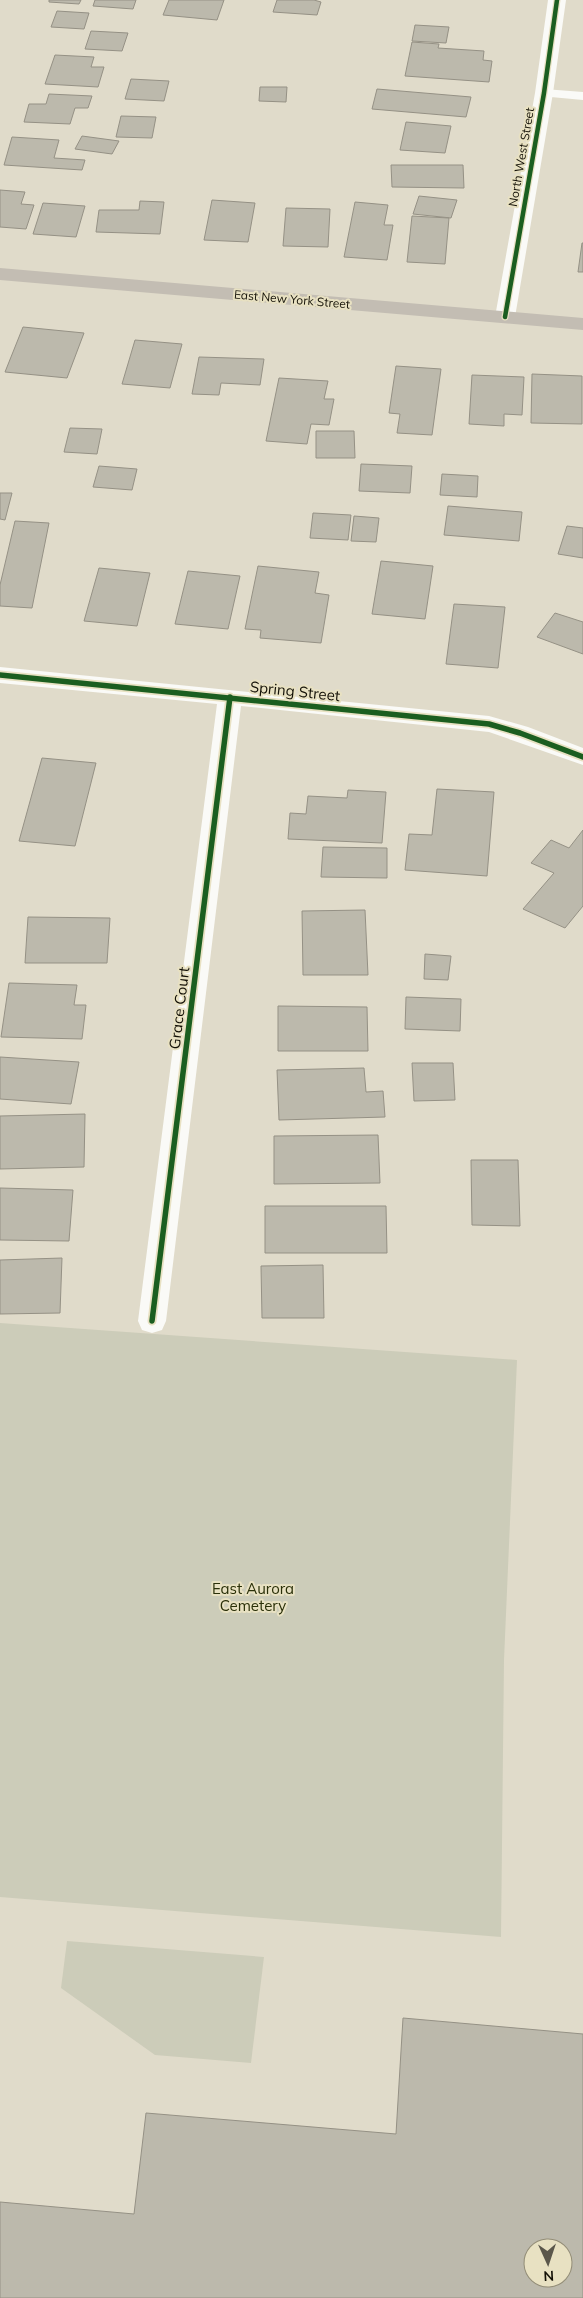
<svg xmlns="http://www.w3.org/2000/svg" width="583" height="2298" font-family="Mulish,sans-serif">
<rect width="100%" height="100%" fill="#e0dbca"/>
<g fill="#ccccb9">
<path d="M0,1323L517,1360L504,1660L501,1937L0,1897Z"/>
<path d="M67,1941L264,1957L251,2063L155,2055L61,1988Z"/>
</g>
<g fill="#bcb9ac" stroke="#959185" fill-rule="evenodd">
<path d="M49,0H81L79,4L49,2Z"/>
<path d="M95,0H136L133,9L93,6Z"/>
<path d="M169,0H224L217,20L163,15Z"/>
<path d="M277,0H314L321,2L317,15L273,12Z"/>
<path d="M57,11L89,13L84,29L51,27Z"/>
<path d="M415,25L449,27L446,43L412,41Z"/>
<path d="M91,31L128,33L122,51L85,49Z"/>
<path d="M412,42L439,44L438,48L484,51L483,60L492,61L489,82L405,76Z"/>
<path d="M55,55L94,57L91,67H104L98,87L45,84Z"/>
<path d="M131,79L169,81L164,101L125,99Z"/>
<path d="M260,87H287L286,102L259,101Z"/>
<path d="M377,89L471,97L466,117L372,109Z"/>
<path d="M49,94L92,96L88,108H75L70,124L24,122L29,104H46Z"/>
<path d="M121,116L156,117L152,138L116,137Z"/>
<path d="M406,122L451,126L445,153L400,150Z"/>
<path d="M82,136L119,141L112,154L75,149Z"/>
<path d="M12,137L59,140L54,158L85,160L82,170L4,165Z"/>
<path d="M391,165H463L464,188L392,187Z"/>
<path d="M0,190L25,192L21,204L34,205L26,229L0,227Z"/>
<path d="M419,196L457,200L451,218L413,214Z"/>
<path d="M212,200L255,203L248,242L204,240Z"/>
<path d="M140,201L164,202L160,234L96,232L99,210H139Z"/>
<path d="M355,202L388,205L384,225H393L387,260L344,257Z"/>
<path d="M43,203L85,206L76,237L33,234Z"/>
<path d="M286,208L330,209L328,247L283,246Z"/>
<path d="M412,216L449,218L445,264L407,262Z"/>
<path d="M582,243H583V272H578Z"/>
<path d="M23,327L84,333L67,378L5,372Z"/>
<path d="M135,340L182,344L170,388L122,384Z"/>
<path d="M199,357L264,359L260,385L221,383L219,395L192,394Z"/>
<path d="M396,366L441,369L432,435L397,433L400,414L389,413Z"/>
<path d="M532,374L582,376V424L531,423Z"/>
<path d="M472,375L524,377L522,415L504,414V426L469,424Z"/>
<path d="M279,378L328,381L324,399H334L329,425L311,424L307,444L266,441Z"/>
<path d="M70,428L102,429L97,454L64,452Z"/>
<path d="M316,431H354L355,458H316Z"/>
<path d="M361,464L412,466L410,493L359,491Z"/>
<path d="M99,466L137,469L132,490L93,487Z"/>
<path d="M442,474L478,476L477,497L440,495Z"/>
<path d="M0,493H12L5,520L0,519Z"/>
<path d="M448,506L522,512L519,541L444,535Z"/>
<path d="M313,513L351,515L348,540L310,538Z"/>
<path d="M354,516L379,518L376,542L351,541Z"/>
<path d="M15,521L49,523L32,608L0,606V585Z"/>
<path d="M567,526L583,528V558L558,554Z"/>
<path d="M381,561L433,566L425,619L372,614Z"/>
<path d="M258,566L319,572L315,593L329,595L321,643L260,638L261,630L245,629Z"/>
<path d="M99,568L150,573L137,626L84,621Z"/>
<path d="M188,571L240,576L228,629L175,624Z"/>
<path d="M454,604L505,607L498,668L446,664Z"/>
<path d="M555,613L583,622V654L537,637Z"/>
<path d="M42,758L96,763L75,846L19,841Z"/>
<path d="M437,789L494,792L487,876L405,870L409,834L432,835Z"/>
<path d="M348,790L386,792L382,843L288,839L290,813L306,814L308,796L347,798Z"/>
<path d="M583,830V906L565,928L523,909L554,873L531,863L551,840L569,848Z"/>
<path d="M323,847L387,848V878L321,877Z"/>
<path d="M365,910L368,975H303L302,911Z"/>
<path d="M28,917L110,918L107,963H25Z"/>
<path d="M425,954L451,956L448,980L424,979Z"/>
<path d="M9,983L77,985L74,1005H86L82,1039L1,1037Z"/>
<path d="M406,997L461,999L460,1031L405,1029Z"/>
<path d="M278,1006L367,1007L368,1051H278Z"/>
<path d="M0,1057L79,1062L71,1104L0,1099Z"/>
<path d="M412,1063H453L455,1100L414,1101Z"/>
<path d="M364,1068L366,1092L383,1091L385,1117L279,1120L277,1070Z"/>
<path d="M85,1114L84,1167L0,1169V1116Z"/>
<path d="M378,1135L380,1183L274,1184V1136Z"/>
<path d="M471,1160H518L520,1226L472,1225Z"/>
<path d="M0,1188L73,1190L69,1241L0,1240Z"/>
<path d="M265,1206H386L387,1253H265Z"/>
<path d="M62,1258L60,1313L0,1314V1260Z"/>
<path d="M323,1265L324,1318H262L261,1266Z"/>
<path d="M403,2018L583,2034V2298H0V2202L134,2214L146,2113L396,2134ZM533,2248H563V2278H533Z"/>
</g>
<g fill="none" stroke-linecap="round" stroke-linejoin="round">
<path fill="#fafaf7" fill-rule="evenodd" d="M544,89L583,92V100L540,96L538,93Z"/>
<g fill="#fafaf7" fill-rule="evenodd">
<path d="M548,0H566L553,93L515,317L512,321L505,323L498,321L495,317L535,93Z"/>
<path d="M0,667L489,716L528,727L583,748V765L489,732L241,706L166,1321L162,1330L152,1333L142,1330L138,1321L217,704L0,683Z"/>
</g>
<path fill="#c3bdb3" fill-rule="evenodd" d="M0,268L583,318V330L0,280Z"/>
<g stroke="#e8e1c2" stroke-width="7">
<path id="cycleway-far1" d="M505,317L544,93L557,0"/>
</g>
<g stroke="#e8e1c2" stroke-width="9">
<g id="cycleway">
<path d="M0,675L489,724L520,733L583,757"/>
<path d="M152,1321L230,697"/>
</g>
</g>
<use href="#cycleway-far1" stroke="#1b5e20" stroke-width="4.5"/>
<use href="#cycleway" stroke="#1b5e20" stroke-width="5.5"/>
</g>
<g text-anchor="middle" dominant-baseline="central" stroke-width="4" stroke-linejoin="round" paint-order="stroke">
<g font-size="12" fill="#131006" stroke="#e8e1c2">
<text transform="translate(521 157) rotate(-80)">North West Street</text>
<text transform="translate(292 299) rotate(5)">East New York Street</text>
</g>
<g font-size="15" fill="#131006" stroke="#e8e1c2">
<text transform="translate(295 691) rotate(6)">Spring Street</text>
<text transform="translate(179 1008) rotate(-83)">Grace Court</text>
</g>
<g font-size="15" fill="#2a3009" stroke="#e8e1c2">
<text x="253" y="1588">East Aurora<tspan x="253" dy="17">Cemetery</tspan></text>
</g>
</g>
<g transform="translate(548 2263) rotate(177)"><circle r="24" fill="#e8e1c2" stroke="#938d77"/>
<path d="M0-4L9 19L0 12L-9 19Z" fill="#5b574b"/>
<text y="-8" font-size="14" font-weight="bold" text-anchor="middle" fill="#131006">N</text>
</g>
</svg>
